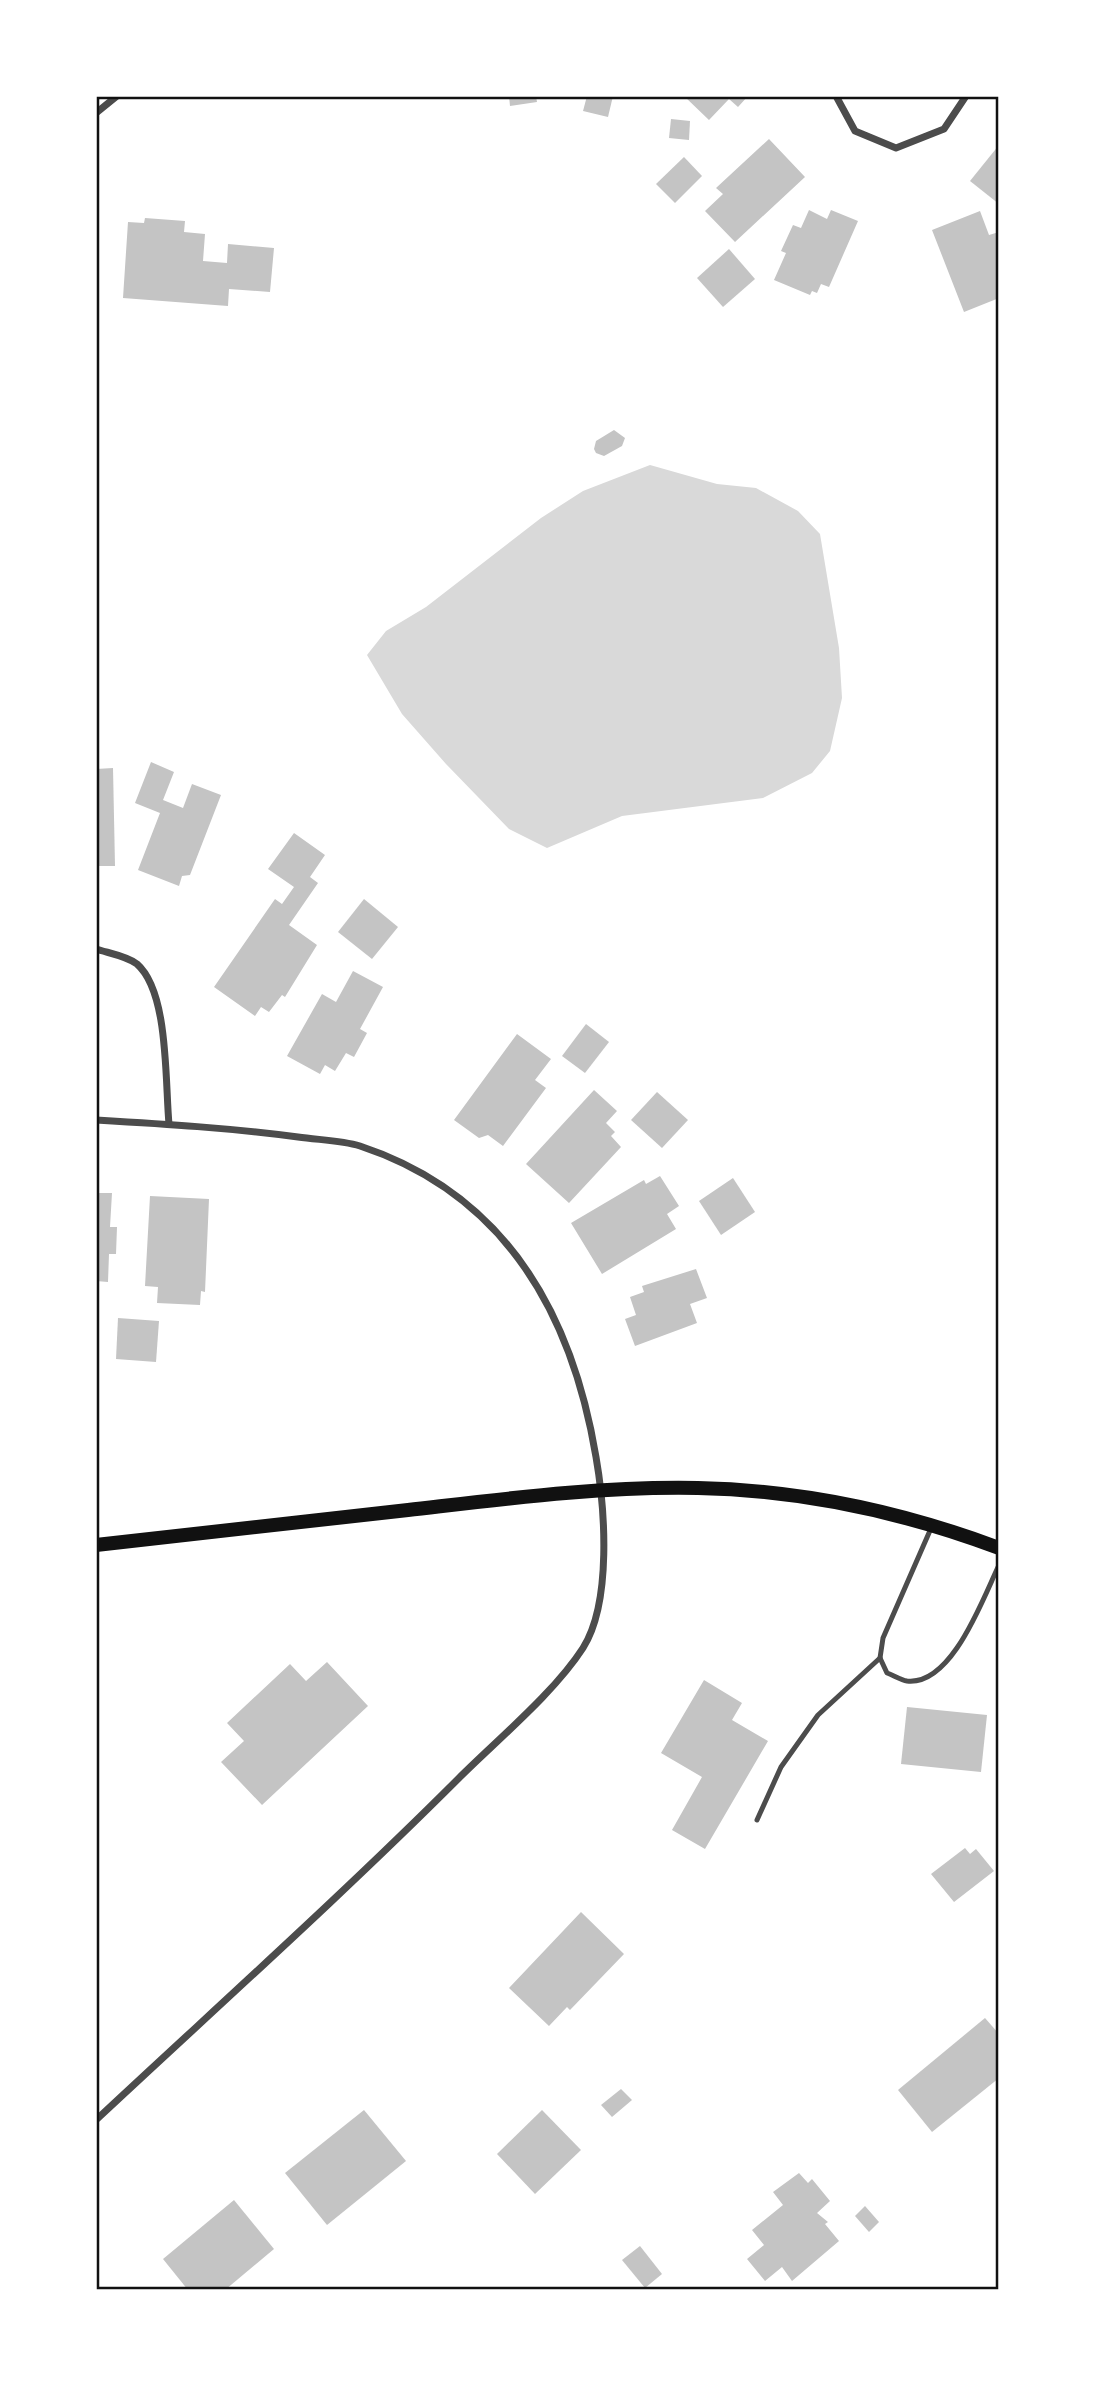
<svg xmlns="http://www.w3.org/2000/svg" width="1095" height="2386" font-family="Karla,sans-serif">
<rect width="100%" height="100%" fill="#fff"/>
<path fill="#d9d9d9" d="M650,465L717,484L756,488L798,511L820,534L839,648L842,698L830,751L812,773L763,798L622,816L547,848L509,829L446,764L402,714L367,655L386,631L426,607L541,518L583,491Z"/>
<g fill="#c4c4c4">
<path d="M509,96H536L537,102L510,106Z"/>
<path d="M587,96H613L608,117L583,111Z"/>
<path d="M684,96H748L738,107L729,99L709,120Z"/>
<path d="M671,119L690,121L689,140L669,138Z"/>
<path d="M769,139L805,177L735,242L705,211L723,194L716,188Z"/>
<path d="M999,145V204L970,181Z"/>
<path d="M684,157L702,176L675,203L656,184Z"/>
<path d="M809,210L827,219L831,210L858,221L829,287L821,284L817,293L812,291L810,295L774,280L786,253L781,251L793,225L801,228Z"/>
<path d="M980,211L989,235L999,232V298L964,312L932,230Z"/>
<path d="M145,218L185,221L184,232L205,234L203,261L227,263L228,244L274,248L270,292L229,289L228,306L123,298L128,222L144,223Z"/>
<path d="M729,249L755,279L723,307L697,278Z"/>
<path d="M614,430L625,438L622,446L604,456L596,453L594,449L596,441Z"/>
<path d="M151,762L174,772L163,800L183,808L192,784L221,795L190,875L182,876L179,886L138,870L160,813L135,803Z"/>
<path d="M113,768L115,866H96V769Z"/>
<path d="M294,833L325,855L310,877L318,883L289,925L317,945L285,997L282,995L269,1012L261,1007L255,1016L214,987L275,899L282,904L294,887L268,869Z"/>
<path d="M364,899L398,927L372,959L338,932Z"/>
<path d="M353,971L383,987L360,1029L367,1033L354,1057L346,1053L335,1071L325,1065L320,1074L287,1056L322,994L336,1002Z"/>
<path d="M586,1024L609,1042L585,1073L562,1056Z"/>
<path d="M517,1034L551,1059L535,1080L546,1088L503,1146L488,1135L479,1138L454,1120Z"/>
<path d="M594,1090L617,1111L606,1123L615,1132L611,1136L621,1147L569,1203L526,1164Z"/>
<path d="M657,1092L688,1120L662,1148L631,1120Z"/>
<path d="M660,1176L679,1206L667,1214L676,1229L602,1274L571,1223L644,1180L646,1184Z"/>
<path d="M733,1178L755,1212L721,1235L699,1201Z"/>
<path d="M96,1193H112L110,1227H117L116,1254H109L108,1282L96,1281Z"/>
<path d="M150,1196L209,1199L205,1292L201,1291L200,1305L157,1303L158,1287L145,1286Z"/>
<path d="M696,1269L707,1298L690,1304L697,1323L635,1346L625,1319L636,1315L630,1297L644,1292L642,1286Z"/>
<path d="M118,1318L159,1321L156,1362L116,1359Z"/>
<path d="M327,1662L368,1706L262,1805L221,1762L244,1741L227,1723L290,1664L306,1681Z"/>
<path d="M704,1680L742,1703L732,1720L768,1741L705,1849L672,1830L702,1777L661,1753Z"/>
<path d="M907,1707L987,1715L981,1772L901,1764Z"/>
<path d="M965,1848L970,1854L976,1849L994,1871L954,1902L931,1874Z"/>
<path d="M581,1912L624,1954L570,2010L567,2007L549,2026L509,1988Z"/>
<path d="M985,2018L999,2034V2078L932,2132L898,2090Z"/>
<path d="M621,2089L632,2100L612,2117L601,2105Z"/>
<path d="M364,2110L406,2161L327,2225L285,2173Z"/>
<path d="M542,2110L581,2150L535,2194L497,2154Z"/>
<path d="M799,2173L808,2183L812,2179L830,2201L817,2213L828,2222L825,2224L839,2241L792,2281L782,2267L765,2281L747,2259L764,2245L752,2230L783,2205L773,2192Z"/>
<path d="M234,2200L274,2249L225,2290H188L163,2259Z"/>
<path d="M865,2206L879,2222L869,2232L855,2216Z"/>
<path d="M640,2246L662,2274L645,2288L622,2260Z"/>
</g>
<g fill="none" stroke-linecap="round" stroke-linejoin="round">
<g stroke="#4c4c4c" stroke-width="5">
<path d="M932,1526L883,1638L880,1658L887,1673C893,1675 901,1680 907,1681C952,1686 983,1598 999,1565"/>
<path d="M757,1820L781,1767L818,1715L880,1658"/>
</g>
<g stroke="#4c4c4c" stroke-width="7">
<path d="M836,96L855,131L896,148L944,129L966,96"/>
<path d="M96,113L117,96"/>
<path d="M96,949C108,953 127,956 137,964C169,992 165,1082 169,1124"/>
<path d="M96,1120C164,1124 231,1128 298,1137C318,1140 341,1140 360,1146C505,1194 572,1313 596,1457C605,1509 612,1602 583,1648C554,1693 497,1740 459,1778C342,1895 217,2007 96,2120"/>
</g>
<path stroke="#111" stroke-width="14" d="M96,1545C200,1533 304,1521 408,1510C504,1499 601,1486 698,1488C801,1490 903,1512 999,1548"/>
</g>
<rect width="1095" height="2386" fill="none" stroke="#ffffff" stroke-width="196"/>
<rect x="98" y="98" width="899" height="2190" fill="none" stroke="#111" stroke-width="2.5"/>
</svg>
